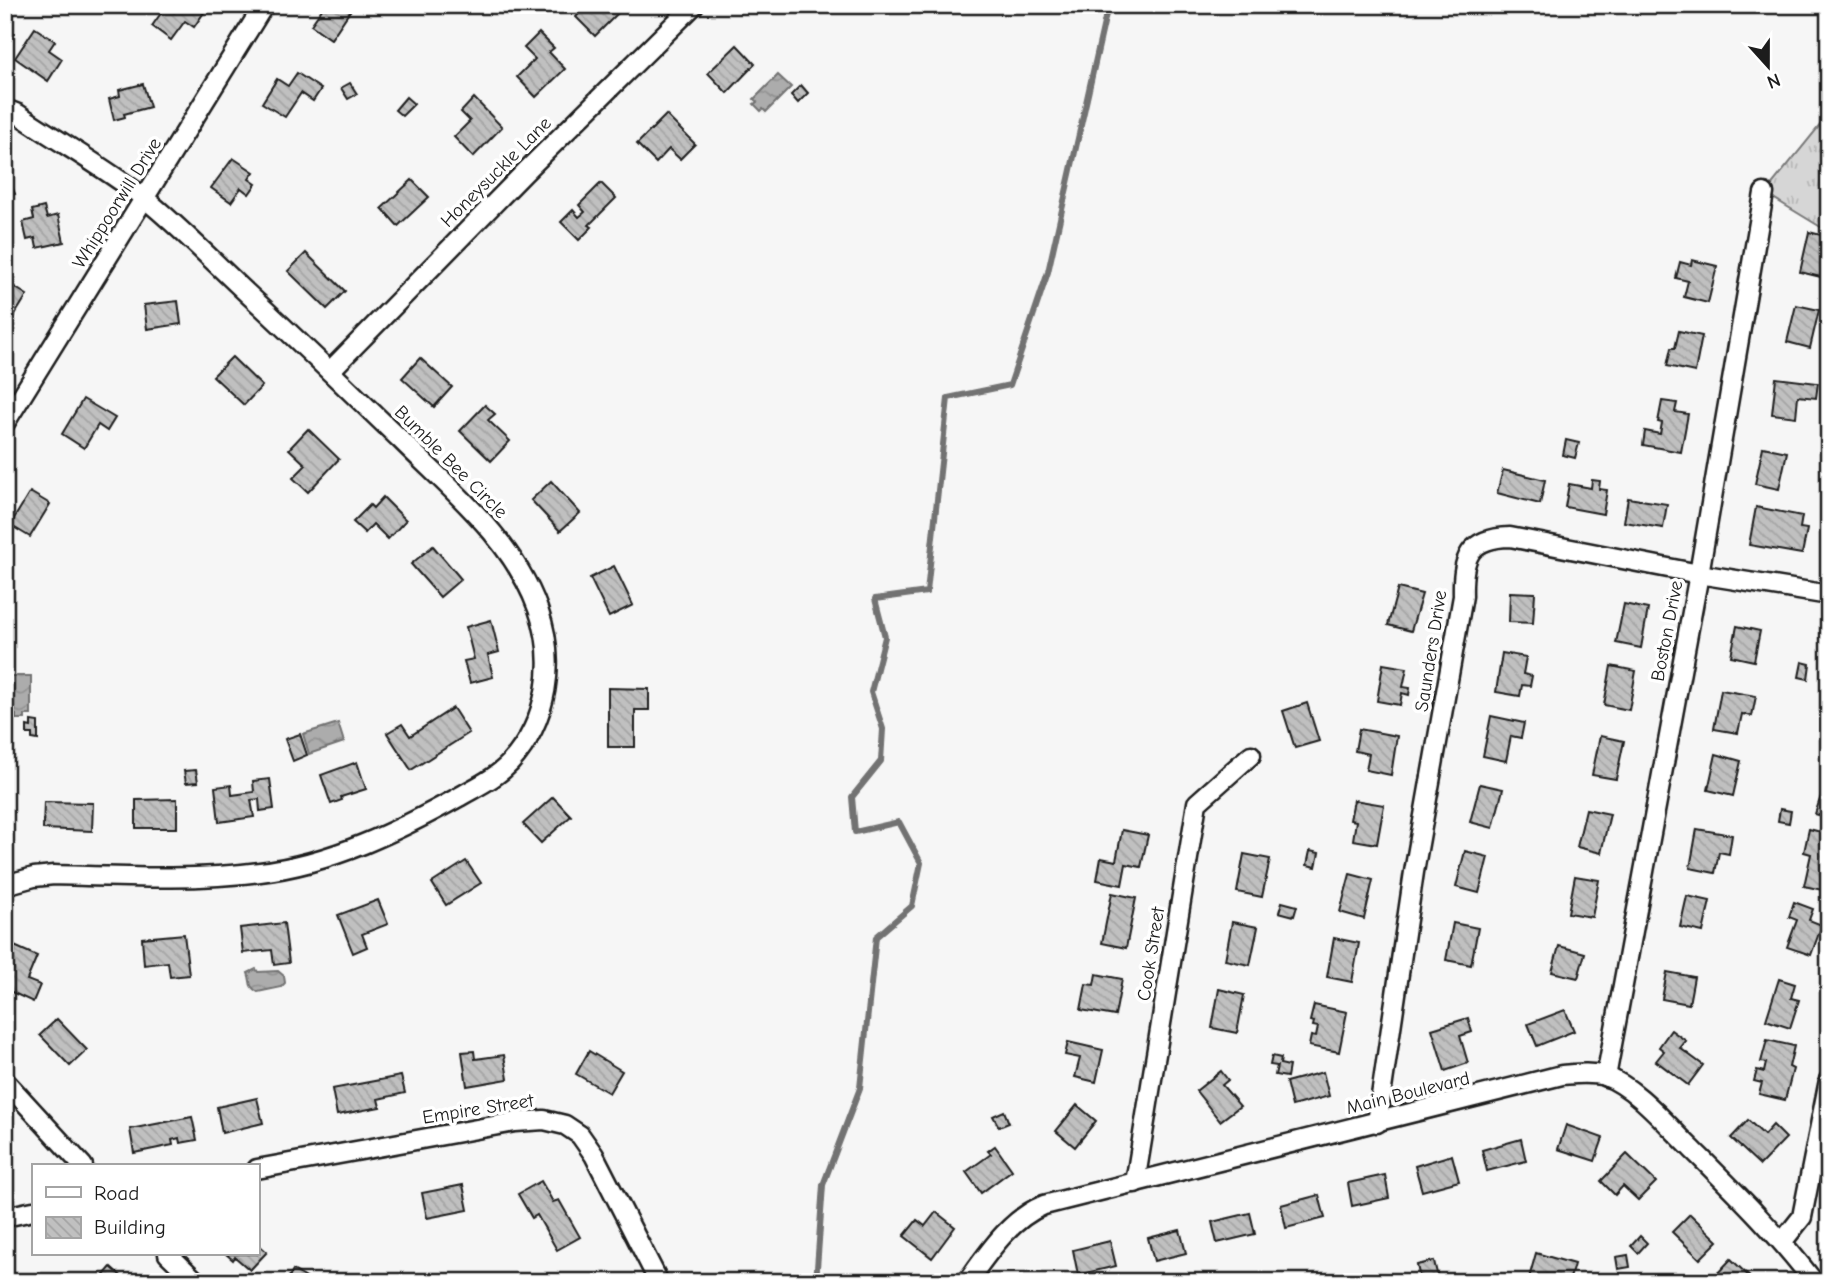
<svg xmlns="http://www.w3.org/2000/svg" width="1834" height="1287" font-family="'Comic Neue',sans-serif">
<defs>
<pattern id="park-tufts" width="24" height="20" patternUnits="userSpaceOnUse" patternTransform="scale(1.75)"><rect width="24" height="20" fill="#d6d6d6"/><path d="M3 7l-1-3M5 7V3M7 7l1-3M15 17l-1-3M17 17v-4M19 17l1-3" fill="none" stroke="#b7b7b7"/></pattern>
<pattern id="water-waves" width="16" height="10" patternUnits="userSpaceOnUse" patternTransform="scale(1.75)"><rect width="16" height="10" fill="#acacac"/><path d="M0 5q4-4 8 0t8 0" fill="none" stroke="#939393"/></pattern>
<pattern id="building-back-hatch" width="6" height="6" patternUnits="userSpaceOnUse" patternTransform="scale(1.75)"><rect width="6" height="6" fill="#c0c0c0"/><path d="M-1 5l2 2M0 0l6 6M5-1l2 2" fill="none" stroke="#a4a4a4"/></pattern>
</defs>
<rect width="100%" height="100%" fill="#f6f6f6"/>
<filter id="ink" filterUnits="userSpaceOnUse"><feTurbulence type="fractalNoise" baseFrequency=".0143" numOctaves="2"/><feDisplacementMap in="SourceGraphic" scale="14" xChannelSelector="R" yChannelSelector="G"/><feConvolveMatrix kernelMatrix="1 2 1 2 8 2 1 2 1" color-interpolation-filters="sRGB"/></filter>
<g filter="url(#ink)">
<path fill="url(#park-tufts)" stroke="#797979" stroke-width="2" d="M1829,114V232L1765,193Z"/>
<g fill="url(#water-waves)" stroke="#727272" stroke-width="2">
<path d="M778,75L791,87L766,112L763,109L761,111L754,104L757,102L754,99Z"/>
<path d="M10,676H31V715H25V719H16V715H10Z"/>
<path d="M338,723L344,742L309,754L303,734Z"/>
<path d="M256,969L258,972L278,971L284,976L285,983L281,987L258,992C247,986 252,982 248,973Z"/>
</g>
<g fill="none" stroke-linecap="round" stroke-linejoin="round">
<path stroke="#727272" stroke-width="6" d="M816,1282L823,1185L860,1088L876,937L912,906L921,863L899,822L855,832L852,797L881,761L883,729L871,692L885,637L875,599L927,592L948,398L1010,385L1048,272L1108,5"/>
</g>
<g fill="url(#building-back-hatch)" stroke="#1c1c1c" stroke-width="2">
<path d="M179,5H209L194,27L185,21L171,40L152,26L166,6L174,12Z"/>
<path d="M321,5H354L331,39L311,25L322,9Z"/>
<path d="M587,5H626L595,36L576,17Z"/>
<path d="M35,28L55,41L49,50L62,59L48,81L15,58Z"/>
<path d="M539,33L554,48L549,52L565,69L536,97L517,77L535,59L524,48Z"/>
<path d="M737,45L755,64L727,93L708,73Z"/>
<path d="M297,73L321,89L313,101L301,93L285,117L262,103L277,79L288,86Z"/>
<path d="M350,83L357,94L348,99L341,88Z"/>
<path d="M143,84L150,107L124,114L125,117L114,120L109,99L120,96L119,90Z"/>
<path d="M801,85L808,93L798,103L791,95Z"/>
<path d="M406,97L414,104L402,116L395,110Z"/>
<path d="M474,98L502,127L473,157L454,137L470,121L461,112Z"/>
<path d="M666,115L695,144L680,159L669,149L656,163L637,144Z"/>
<path d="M233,158L254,172L249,179L256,184L249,194L241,188L231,202L211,188Z"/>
<path d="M5,170L15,194L5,198Z"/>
<path d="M412,180L429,197L398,226L382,208Z"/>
<path d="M601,183L616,198L589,225L592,227L579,240L561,222L573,210L579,217L585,212L579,205Z"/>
<path d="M44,207L47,218L58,215L64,242L37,248L35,238L27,240L23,222L34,219L32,210Z"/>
<path d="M1809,232L1829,237V260L1825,278L1800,272Z"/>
<path d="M306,253L345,291L327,309L288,271Z"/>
<path d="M1692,260L1717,266L1708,303L1684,297L1688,281L1676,278L1680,262L1691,265Z"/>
<path d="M5,281L27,295L6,329L5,328Z"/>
<path d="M178,301L181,324L147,329L144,305Z"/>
<path d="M1796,305L1819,310L1810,348L1787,342Z"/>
<path d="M1679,331L1702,336L1695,372L1667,366L1671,348H1675Z"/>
<path d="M232,357L262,386L244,405L213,376Z"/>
<path d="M420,358L452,387L434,407L402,378Z"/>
<path d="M1776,378L1818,383L1816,398L1798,396L1796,417L1772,414Z"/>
<path d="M83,399L115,418L107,431L98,425L84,448L62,434Z"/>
<path d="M1662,401L1677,403L1675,412L1688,414L1681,452L1643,445L1645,431L1660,434L1662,423L1658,422Z"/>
<path d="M485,405L495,414L488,420L510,441L491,461L460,431Z"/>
<path d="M308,429L339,459L308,492L293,478L306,465L289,449Z"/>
<path d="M1566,440L1579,443L1575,458L1563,455Z"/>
<path d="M1763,447L1787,452L1779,489L1755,484Z"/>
<path d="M1503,470L1545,480L1540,504L1497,493Z"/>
<path d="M1592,480L1600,481L1599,489L1607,490L1603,514L1565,507L1569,484L1591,488Z"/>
<path d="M551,481L580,513L560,531L531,500Z"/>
<path d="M30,492L50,504L30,537L10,525Z"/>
<path d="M383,497L406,520L388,539L373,524L365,533L353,522L370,505L373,508Z"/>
<path d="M1628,498L1667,504L1663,528L1624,522Z"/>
<path d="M1756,507L1802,516L1800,528L1807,529L1802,554L1749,545Z"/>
<path d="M433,546L461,579L440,597L411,564Z"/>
<path d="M614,566L633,605L609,617L590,578Z"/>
<path d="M1398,588L1422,594L1411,631L1388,625Z"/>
<path d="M1510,592L1535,593L1533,623L1509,622Z"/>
<path d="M1624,604L1648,609L1641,648L1616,643Z"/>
<path d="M491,620L499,652L488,655L493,677L470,683L464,661L474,659L466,627Z"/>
<path d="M1737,626L1760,631L1754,661L1731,656Z"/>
<path d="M1502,653L1526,657L1523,674L1532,676L1530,686L1522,685L1520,696L1496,692Z"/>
<path d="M1802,662L1810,664L1808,679L1799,677Z"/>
<path d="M1383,664L1407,668L1403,687L1410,688L1409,695L1402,693L1400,705L1377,701Z"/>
<path d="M1611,666L1636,671L1629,710L1604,705Z"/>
<path d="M608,688L649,689V710H635V747H608Z"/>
<path d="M1721,690L1756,696L1752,716L1742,714L1738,733L1714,729Z"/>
<path d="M1307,703L1319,741L1295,748L1283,711Z"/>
<path d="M453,708L469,733L411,770L387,733L402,724L410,736Z"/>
<path d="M1491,716L1524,723L1521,738L1511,736L1506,761L1483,756Z"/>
<path d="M31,721L38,722V740L32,739V734H27V726L31,727Z"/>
<path d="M1359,729L1397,736L1391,775L1366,770L1369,754L1355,751Z"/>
<path d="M300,734L307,755L293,761L285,739Z"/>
<path d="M1600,736L1624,741L1616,779L1592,775Z"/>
<path d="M1716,754L1741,761L1733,796L1708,790Z"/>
<path d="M357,762L366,789L341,797L342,800L331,804L321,775Z"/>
<path d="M196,770L198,782L186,783L184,771Z"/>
<path d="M270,779L274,809L260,811L259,799L251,800L254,817L219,822L215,787L231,785L232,795L254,792L253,781Z"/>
<path d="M1480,784L1503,789L1493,828L1470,822Z"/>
<path d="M1825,784L1829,786V818L1815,814Z"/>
<path d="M553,797L571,816L541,843L523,824Z"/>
<path d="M177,799V828H136V800Z"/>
<path d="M1354,800L1384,805L1377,844L1353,840L1356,821L1350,820Z"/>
<path d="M44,802L93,803L92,831L43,829Z"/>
<path d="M1586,809L1610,814L1601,853L1577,847Z"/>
<path d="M1780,809L1791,811L1789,823L1778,821Z"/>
<path d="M1697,829L1732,835L1729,854L1719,852L1715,873L1690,868Z"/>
<path d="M1809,829L1829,834L1827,891L1804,886L1811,854L1804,852Z"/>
<path d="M1122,830L1148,835L1141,867L1126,864L1122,885L1097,880L1101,858L1116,861Z"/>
<path d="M1310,851L1319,853L1316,867L1307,865Z"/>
<path d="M1465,851L1488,857L1479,893L1456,887Z"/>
<path d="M1244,854L1270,859L1262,897L1237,892Z"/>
<path d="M466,861L481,883L446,905L432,883Z"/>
<path d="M1350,874L1373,880L1364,919L1340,912Z"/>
<path d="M1575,876L1599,880L1592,917L1568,913Z"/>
<path d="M1112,893L1136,898L1126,948L1102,943Z"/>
<path d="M1687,896L1710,901L1703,932L1680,927Z"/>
<path d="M378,900L388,924L362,934L367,947L353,953L338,915Z"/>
<path d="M1282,902L1297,906L1294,916L1279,912Z"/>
<path d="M1794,902L1813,909L1809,920L1822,925L1811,955L1787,947L1797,920L1789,917Z"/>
<path d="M1232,922L1258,927L1250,965L1225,960Z"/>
<path d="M284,923L289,963L274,965L272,950L243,953L240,928Z"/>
<path d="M1453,923L1478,928L1471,965L1446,960Z"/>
<path d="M184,934L189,975L170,977L168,962L144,965L142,938Z"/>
<path d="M1334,938L1359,943L1352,982L1327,977Z"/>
<path d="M12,945L37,956L27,980L40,985L33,1002L5,989V960Z"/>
<path d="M1559,946L1585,953L1578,978L1552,972Z"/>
<path d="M1667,972L1694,977L1689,1004L1662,999Z"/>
<path d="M1096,974L1122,979L1115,1016L1081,1010L1086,984L1094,985Z"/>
<path d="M1779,979L1795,984L1791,998L1799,1000L1790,1028L1766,1020Z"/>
<path d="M1219,989L1244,995L1237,1033L1212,1028Z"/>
<path d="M1314,1005L1347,1012L1339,1052L1309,1046L1311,1036L1316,1037L1318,1027L1313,1026L1314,1022L1310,1021Z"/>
<path d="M1565,1010L1574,1031L1537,1046L1528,1024Z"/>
<path d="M1468,1018L1472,1032L1460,1036L1468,1063L1445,1071L1432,1029Z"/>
<path d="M57,1019L87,1050L70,1066L40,1035Z"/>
<path d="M1671,1030L1686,1041L1680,1048L1703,1065L1688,1085L1656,1061L1664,1051L1659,1047Z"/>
<path d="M1767,1040L1794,1046L1789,1067L1793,1069L1785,1100L1759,1094L1762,1083L1754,1081L1757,1070L1764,1072L1766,1063L1761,1062Z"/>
<path d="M1068,1042L1103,1050L1096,1082L1075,1077L1080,1058L1065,1055Z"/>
<path d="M474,1051L475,1059L504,1055L508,1079L467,1086L462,1052Z"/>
<path d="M589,1051L622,1071L609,1093L576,1074Z"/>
<path d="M1272,1056L1281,1058L1280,1064L1289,1066L1287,1077L1275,1075L1277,1066L1270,1065Z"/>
<path d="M1221,1071L1228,1080L1222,1085L1240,1106L1220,1121L1196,1091Z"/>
<path d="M1323,1072L1329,1096L1292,1106L1286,1082Z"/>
<path d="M401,1076L405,1093L378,1099L380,1107L337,1115L332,1089Z"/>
<path d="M257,1098L263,1123L222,1133L217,1107Z"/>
<path d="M1077,1105L1096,1121L1075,1147L1056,1131Z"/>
<path d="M1004,1111L1009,1123L999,1127L993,1116Z"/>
<path d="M192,1117L197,1140L180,1143L179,1138L172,1140L173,1145L134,1153L130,1129Z"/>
<path d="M1748,1120L1764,1135L1773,1125L1786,1138L1760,1165L1731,1138Z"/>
<path d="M1566,1125L1603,1138L1595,1161L1558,1149Z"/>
<path d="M1521,1139L1526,1161L1487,1171L1482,1150Z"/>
<path d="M995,1146L1012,1170L981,1193L966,1172L991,1154L988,1151Z"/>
<path d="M1627,1154L1656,1182L1638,1200L1623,1186L1615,1195L1601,1181Z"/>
<path d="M1452,1155L1459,1181L1422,1191L1415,1166Z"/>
<path d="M1385,1175L1389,1198L1352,1206L1348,1183Z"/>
<path d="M541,1181L553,1202L559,1200L580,1237L557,1250L537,1215L532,1218L518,1194Z"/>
<path d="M463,1185L468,1210L427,1218L422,1193Z"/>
<path d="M1319,1195L1325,1218L1286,1228L1281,1205Z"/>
<path d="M936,1212L955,1227L932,1258L904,1236L917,1220L925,1226Z"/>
<path d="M1250,1213L1255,1234L1217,1243L1212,1222Z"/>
<path d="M1690,1214L1718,1241L1700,1259L1672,1232Z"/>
<path d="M1180,1230L1186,1253L1154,1261L1148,1238Z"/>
<path d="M1640,1236L1647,1243L1638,1253L1631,1246Z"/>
<path d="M1110,1241L1116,1266L1078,1275L1073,1250Z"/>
<path d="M257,1243L267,1252L250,1270L235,1257L233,1260L226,1254H257Z"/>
<path d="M1536,1253L1574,1264L1569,1282H1543L1529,1278Z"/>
<path d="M1628,1255L1630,1267L1618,1269L1616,1257Z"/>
<path d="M1731,1259L1755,1282H1719L1714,1277Z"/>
<path d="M1434,1261L1439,1282H1404L1420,1279L1417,1265Z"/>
<path d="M111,1267L128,1282H98Z"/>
<path d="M293,1270L313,1282H286Z"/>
</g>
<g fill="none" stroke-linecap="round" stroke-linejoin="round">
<g stroke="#1c1c1c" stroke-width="23">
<g id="minor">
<path d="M5,109L18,114C59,142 106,168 144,198C185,231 222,271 261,306C308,350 354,395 400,439C451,490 513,539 538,609C557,661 548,721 510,763C496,778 476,787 459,797C398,831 330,864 260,872C192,881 122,877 54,875L34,877L5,885"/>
<path d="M330,371L524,173L694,5"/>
<path d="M5,423L264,5"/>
<path d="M1606,1077L1699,574L1764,193"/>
<path d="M5,1081L83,1166"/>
<path d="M1377,1123L1414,872L1463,596C1462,558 1468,538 1510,537L1699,574L1829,595"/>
<path d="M257,1169L515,1122L544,1120L565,1125L580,1135L594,1155L659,1282"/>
<path d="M1135,1183L1197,803L1251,755"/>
<path d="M5,1217L33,1211"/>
<path d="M1783,1241L1802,1217L1829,1080"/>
<path d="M168,1254L197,1282"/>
<path d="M967,1282C988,1253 1010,1219 1044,1205L1562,1075C1576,1074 1590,1072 1605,1076C1636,1087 1667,1125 1691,1148C1734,1191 1777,1233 1814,1282"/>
</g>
</g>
<use href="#minor" stroke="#fff" stroke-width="18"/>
</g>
</g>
<g text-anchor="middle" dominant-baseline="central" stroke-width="7" stroke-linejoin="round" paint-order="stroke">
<g font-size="19" fill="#1c1c1c" stroke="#fff">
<text transform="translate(496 172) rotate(-45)">Honeysuckle Lane</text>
<text transform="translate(117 203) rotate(-58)">Whippoorwill Drive</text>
<text transform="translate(451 462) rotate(45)">Bumble Bee Circle</text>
<text transform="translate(1667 631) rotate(-79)">Boston Drive</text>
<text transform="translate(1431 651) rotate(-81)">Saunders Drive</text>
<text transform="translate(1151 954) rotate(-81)">Cook Street</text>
<text transform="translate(1408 1093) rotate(-14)">Main Boulevard</text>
<text transform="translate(478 1109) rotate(-9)">Empire Street</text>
</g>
</g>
<rect width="1834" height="1287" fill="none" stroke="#fff" stroke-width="28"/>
<rect x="14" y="14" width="1806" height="1259" fill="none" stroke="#1c1c1c" stroke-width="2.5" filter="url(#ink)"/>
<rect x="32" y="1164" width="228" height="91" fill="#ffffff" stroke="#a4a4a4" stroke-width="2"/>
<rect x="46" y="1187" width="35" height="10" fill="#ffffff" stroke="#a4a4a4" stroke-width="2"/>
<text x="94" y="1200" font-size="21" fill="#1c1c1c">Road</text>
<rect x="46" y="1217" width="35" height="21" fill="url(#building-back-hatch)" stroke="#a4a4a4" stroke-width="2"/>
<text x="94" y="1234" font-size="21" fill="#1c1c1c">Building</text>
<g transform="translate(1768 66) rotate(159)" stroke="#ffffff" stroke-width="5" paint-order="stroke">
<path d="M0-5L12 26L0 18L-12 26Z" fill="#1c1c1c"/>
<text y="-10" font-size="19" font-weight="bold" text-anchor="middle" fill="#1c1c1c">N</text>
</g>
</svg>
